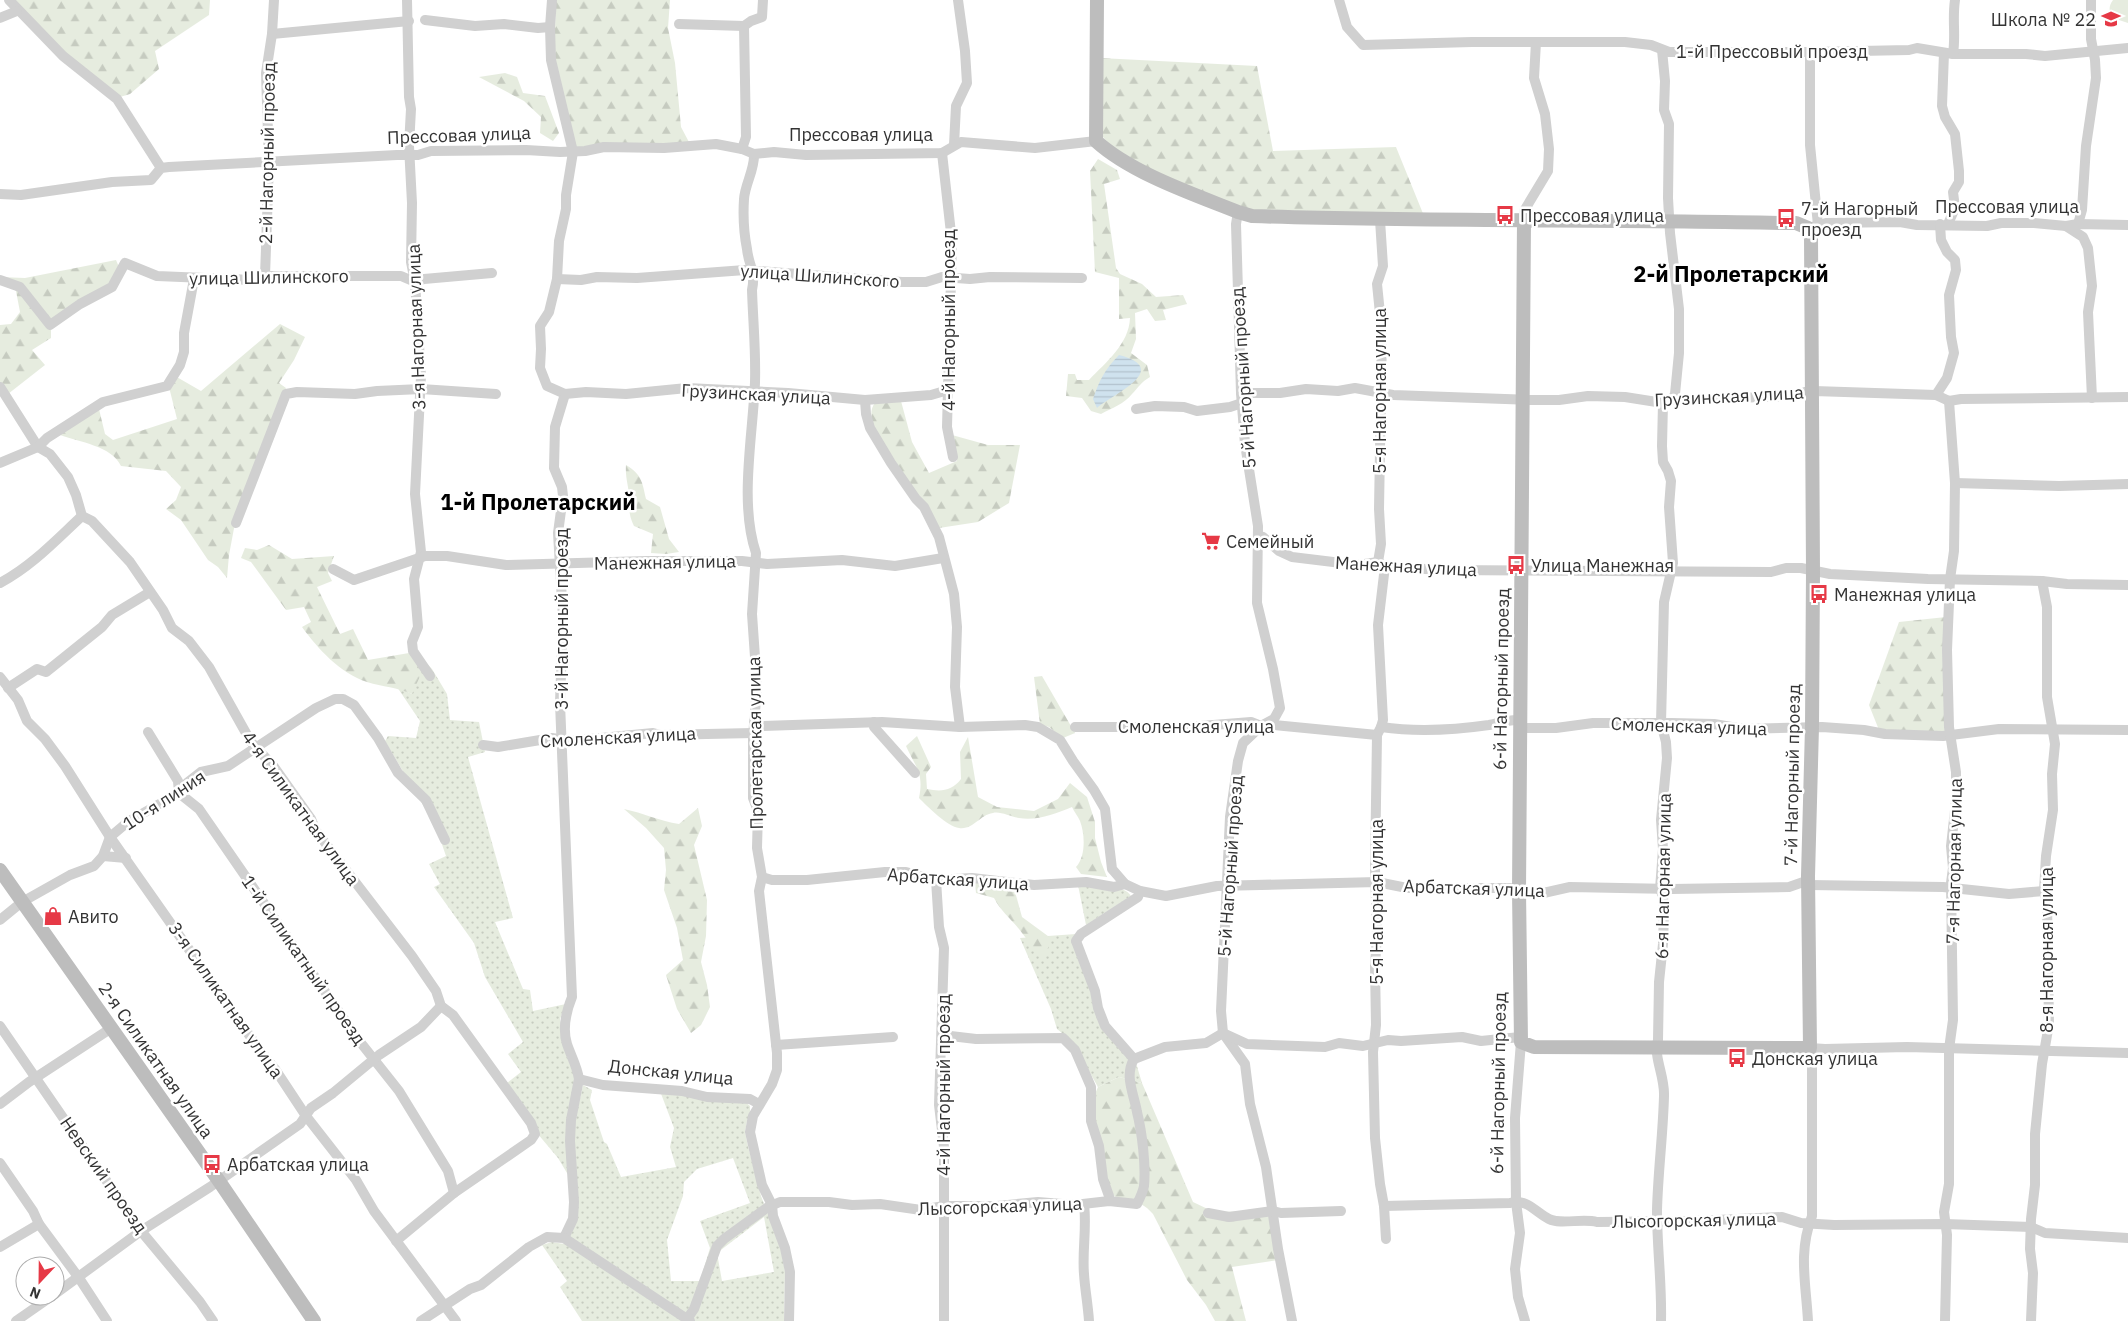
<svg xmlns="http://www.w3.org/2000/svg" width="2128" height="1321" font-family="'IBM Plex Sans',sans-serif">
<defs>
<pattern id="grass-dots" width="8" height="8" patternUnits="userSpaceOnUse" patternTransform="scale(1.25)"><rect width="8" height="8" fill="#e6ecdf"/><path d="M2 2h.1M6 6h.1" fill="none" stroke="#c6cbc0" stroke-width="1.8" stroke-linecap="round"/></pattern>
<pattern id="forest-firs" width="22" height="20" patternUnits="userSpaceOnUse" patternTransform="scale(1.25)"><rect width="22" height="20" fill="#e6ecdf"/><path d="M5 1l3.5 6h-7zM16 11l3.5 6h-7z" fill="#c6cbc0"/></pattern>
<pattern id="water-rules" width="6" height="5" patternUnits="userSpaceOnUse" patternTransform="scale(1.25)"><rect width="6" height="5" fill="#cfe2ee"/><path d="M0 2.5h6" fill="none" stroke="#b2c2cd"/></pattern>
</defs>
<rect width="100%" height="100%" fill="#fff"/>
<g fill="url(#grass-dots)" fill-rule="evenodd">
<path d="M409,653H417L432,669L447,694L450,720L479,722L485,752L468,757L513,918L495,922L523,989L530,990L533,1011L566,1004L560,1019L564,1042L575,1078L570,1178L558,1158L537,1133L507,1083L521,1072L508,1054L523,1042L485,977L474,943L434,887L440,884L429,864L446,856L436,827L385,741L388,736L416,738L420,721L397,687L412,694Z"/>
<path d="M1078,885C1091,886 1125,884 1131,896L1086,925Z"/>
<path d="M1076,934L1093,991L1096,1010L1136,1063L1142,1083L1119,1077L1098,1087L1072,1041L1057,1029L1051,1009L1020,938Z"/>
<path d="M583,1085L592,1090L590,1100L604,1142L607,1144L621,1177L676,1167L670,1147L674,1128L660,1091L745,1101L750,1106V1114L747,1121L745,1132L748,1146L761,1196L781,1248L785,1272L784,1321H582L560,1287L567,1281L542,1245L552,1242L564,1244L572,1232L575,1121ZM733,1158L750,1203L700,1221L710,1248L700,1281H671L667,1240L683,1196L684,1182L697,1169ZM764,1217L774,1272L722,1281L717,1253Z"/>
</g>
<g fill="url(#forest-firs)">
<path d="M15,0H210L209,15L155,51L159,69L130,94L120,97L67,54Z"/>
<path d="M556,0H670L668,28L675,63L681,127L690,144L578,148L573,144L554,59Z"/>
<path d="M1100,58L1257,66L1273,151L1396,147L1424,216L1255,211C1216,201 1128,168 1103,137Z"/>
<path d="M505,73L517,77L523,93L545,96L559,133L553,141L540,133L541,117L524,101L479,77Z"/>
<path d="M1098,159L1117,170L1120,179L1104,184L1116,268L1120,274L1142,284L1156,297L1183,295L1187,304L1163,310L1166,320L1155,321L1147,309L1135,313L1136,339L1131,353L1147,365L1150,377C1141,382 1139,387 1132,394C1124,404 1112,408 1101,414L1091,411L1082,398L1066,396L1068,374H1075L1077,380H1089C1106,362 1129,344 1130,318L1119,319V278L1095,272L1090,171Z"/>
<path d="M116,260L119,267L125,271L51,328V338L32,350L45,365L8,394L0,382V325L11,324L20,312L16,291L0,277L25,278Z"/>
<path d="M280,324L305,337L294,360L279,383L286,388L238,507L229,555L227,578L218,567L208,560L181,520L166,509L176,500L181,487L166,471L121,466C112,446 79,442 60,435L99,409L105,434L113,440L177,419L169,387L175,376L201,391Z"/>
<path d="M901,401L912,442L929,473L957,461L952,435L988,445H1020L1009,503L978,522L939,528L873,427C872,419 869,410 875,403Z"/>
<path d="M626,465C642,475 642,481 646,499L660,507L669,539L679,552L666,554L651,553L653,534L634,526C628,513 630,511 629,498C629,486 625,478 626,465Z"/>
<path d="M269,545L292,559L334,556L328,573L332,581L317,587L340,634L353,629L368,660L409,653L421,674L412,694C397,687 383,687 367,682C340,673 318,649 302,627L311,622L304,607L286,610L251,562L241,558L245,548L257,550Z"/>
<path d="M1946,617L1945,732L1879,730L1869,705L1899,622Z"/>
<path d="M1042,676L1075,733L1063,738L1049,727L1040,724L1034,677Z"/>
<path d="M917,736L931,767L926,774L927,789C941,792 952,791 961,779L960,752L968,737L978,797L997,807L1034,811L1058,799L1070,783L1087,797L1095,822V838L1101,862L1107,877L1081,874L1076,867C1086,856 1085,834 1080,821C1078,816 1074,812 1072,807C1055,814 1037,821 1019,818C1011,817 1000,811 993,813C979,815 974,830 959,828C948,827 927,806 919,798C924,773 916,768 906,746Z"/>
<path d="M698,808L702,826L694,845L707,900L706,936L701,962L707,985L710,1007L701,1025L691,1033L677,1009L666,975L683,960L677,928L664,890L666,870L664,848L646,828L624,809C643,813 660,821 679,824Z"/>
<path d="M975,883L1014,888L1022,917L1052,939L1043,959C1034,950 1027,939 1019,929C1009,917 1001,911 994,898L976,893Z"/>
<path d="M1119,1077L1142,1083L1193,1202L1214,1212L1264,1211L1268,1209L1278,1260L1232,1267L1246,1321H1215L1206,1305L1187,1280L1153,1214C1145,1205 1139,1202 1127,1200C1124,1199 1119,1199 1116,1197C1106,1192 1091,1114 1092,1101C1093,1097 1096,1092 1098,1087Z"/>
</g>
<path fill="#e6ecdf" d="M2113,0H2128V23L2113,18C2109,11 2108,7 2113,0Z"/>
<path fill="url(#water-rules)" d="M1119,355C1173,369 1113,394 1097,408L1093,399C1099,381 1105,369 1119,355Z"/>
<g fill="none" stroke-linecap="round" stroke-linejoin="round">
<g stroke="#d0d0d0" stroke-width="10">
<path d="M9,0L63,56L117,99L161,168"/>
<path d="M407,0L409,97L411,109L409,146L412,203L411,262L415,282L421,376L415,494L421,552L414,579L418,627L412,642L413,651L430,676"/>
<path d="M552,0L550,27L551,60L573,152L566,195V209L559,241L557,279L549,312L540,326L541,349L540,368L547,386L565,394L555,427L554,468L562,487L563,496L558,533L563,617L560,703L572,997C566,1012 562,1028 567,1044C571,1056 577,1066 579,1079L571,1120L570,1141L574,1202L573,1219L564,1238"/>
<path d="M1339,0L1347,27L1363,45L1472,42H1625L1651,45L1669,52H1810L1909,50L1917,48L1953,54H2026L2045,56L2128,48"/>
<path d="M0,18L17,11"/>
<path d="M425,20L475,26L504,24L538,28L550,27"/>
<path d="M679,24L744,26"/>
<path d="M272,34L409,21"/>
<path d="M1662,50L1665,81L1664,110L1669,124L1668,198L1670,233L1679,309V353L1675,394L1672,400"/>
<path d="M1810,52V145L1818,225"/>
<path d="M1944,53L1942,106L1945,117L1955,134L1959,171V182L1953,192L1955,208L1948,224"/>
<path d="M1953,54C1956,34 1952,20 1955,0"/>
<path d="M954,145L956,106L967,83L965,51L958,0"/>
<path d="M742,149L746,137L744,26L751,21L762,17L763,0"/>
<path d="M942,153L952,242L947,427L953,457"/>
<path d="M754,154C755,169 745,184 744,199C743,215 744,234 747,249C749,268 756,269 752,290C753,321 756,352 755,382C753,435 739,503 756,553L752,614L757,686L753,737V798L758,811L757,848L762,877L759,891L777,1053V1070L772,1084L753,1116L750,1132L762,1185L772,1205L773,1216L785,1248L790,1272L789,1321"/>
<path d="M0,194L21,195L112,182L151,180L161,168L169,167L397,155H418L431,151L526,150L560,152L585,151L604,147L664,148L716,144L742,149L754,154L774,152L806,155L942,153L961,142L1035,148L1096,141"/>
<path d="M1238,212L1236,224L1241,393L1245,444L1258,526L1257,603L1273,669L1280,708L1274,719L1261,726L1243,743L1238,761L1230,817L1221,1011L1223,1033L1245,1064L1250,1104L1266,1167L1278,1249L1292,1321"/>
<path d="M1524,221V211L1548,171L1549,149L1545,114L1534,78L1536,42"/>
<path d="M2078,224L2082,210L2086,146L2096,78L2095,60L2091,39V0"/>
<path d="M2066,226L2083,237L2088,248L2092,286L2088,312L2092,398"/>
<path d="M1808,228L1826,223L1900,222L1917,225L1987,226L2001,223H2034L2066,226L2078,224L2128,225"/>
<path d="M265,276L269,163L266,73L272,34L274,0"/>
<path d="M557,279L581,280L597,277L637,278L745,270L902,282H926L942,277L970,279L990,277L1082,278"/>
<path d="M0,280L20,287L50,325L80,304L112,287L125,263L157,276L253,280L265,276H401L415,282L424,279L492,273"/>
<path d="M0,387L38,447L50,454L68,477L76,495L82,516L92,521L130,562L163,610L172,628L189,641L209,667L251,742L274,767L311,819L316,831L412,956L436,991L441,1006L453,1015L531,1123L535,1134L531,1140L454,1193L396,1241"/>
<path d="M1241,393H1280L1306,389L1338,391L1355,388L1393,395L1530,400H1559L1588,396L1625,397L1663,403L1672,400L1796,396L1805,392L1814,391L1936,395L1949,401L1961,399L2128,397"/>
<path d="M565,394L586,392L626,394L687,388L788,393L865,400L931,395L948,390"/>
<path d="M1936,395L1947,378L1954,353L1951,337L1949,295L1956,270L1955,260L1947,252L1941,240L1940,224"/>
<path d="M865,400L866,414L870,428L891,463L916,499L924,507L939,537L954,594L957,627L955,687L960,727"/>
<path d="M1136,409L1155,406L1184,407L1197,411L1230,407L1242,403"/>
<path d="M0,463L38,447L47,438L103,402L167,386L180,365L184,352V333L194,279"/>
<path d="M1955,483L2059,486L2128,484"/>
<path d="M236,523L286,394L297,392L355,394L377,391L421,389L496,394"/>
<path d="M1258,536L1263,537L1279,551L1292,557L1358,565L1378,562L1385,566L1439,570L1771,572L1786,568H1801L1830,574L1928,579L2042,581L2067,584L2128,585"/>
<path d="M1378,562L1381,544L1379,509L1382,333L1377,284L1383,266L1380,220"/>
<path d="M1385,566L1378,625L1383,720L1381,727L1377,735L1375,869L1377,935L1375,966L1376,1025L1373,1052L1375,1138L1380,1184L1384,1206L1386,1239"/>
<path d="M333,569L354,580L425,556H447L506,565L647,561H742L767,564L842,560L895,566L943,558"/>
<path d="M0,583C32,566 56,540 82,516"/>
<path d="M0,677L18,700L27,721L45,739L65,766L110,837L259,1049L275,1069L306,1116L356,1180L374,1211L456,1321"/>
<path d="M8,688L37,669L46,672L102,627L112,615L150,592"/>
<path d="M874,722V727L915,773"/>
<path d="M754,724L763,726L882,722L960,727L1025,725L1038,727L1060,740L1073,761L1094,790L1105,809L1112,869L1125,884L1140,891L1166,896L1217,886L1377,882L1407,888H1510L1526,893L1539,894L1570,887L1672,889L1789,887L1809,880"/>
<path d="M1075,727H1188L1251,722L1261,726L1274,725L1377,735"/>
<path d="M1381,727C1416,732 1454,730 1489,725C1500,723 1509,719 1519,720"/>
<path d="M1520,728H1556L1593,723H1671L1714,724L1743,729L1822,727L1864,730L1885,734L1943,736L1999,729L2128,730"/>
<path d="M148,732L178,781L179,793L199,809L357,1038L399,1091L448,1171L454,1193"/>
<path d="M483,745L498,747L552,738L570,741L653,733L661,735L753,733"/>
<path d="M103,856L126,858"/>
<path d="M762,877L772,880H807L885,872H906L936,880L972,878L1034,885L1086,882L1114,887L1125,884"/>
<path d="M936,880L939,927L944,948L939,1105L944,1147V1321"/>
<path d="M1809,885L1943,887L2009,894L2044,891"/>
<path d="M0,920L22,902L70,875L94,866L103,856L110,837L129,821L179,793L187,783L201,772L228,766L316,708L335,699H343L354,705L378,738L398,773L426,800L445,840"/>
<path d="M0,1026L141,1231L200,1302L213,1321"/>
<path d="M942,1035L976,1039L1063,1038L1075,1050L1091,1087V1121L1099,1146L1103,1179L1109,1196V1201"/>
<path d="M1521,1042L1515,1118L1516,1202L1520,1233L1515,1269L1518,1297L1525,1321"/>
<path d="M776,1045L893,1037"/>
<path d="M1134,1059L1165,1047L1206,1043L1223,1033L1247,1044L1325,1047L1339,1043L1363,1046L1388,1040L1401,1041L1462,1037L1481,1041L1520,1037"/>
<path d="M1134,1059L1105,1026L1098,1008L1095,991L1076,941L1081,934L1138,897L1140,891"/>
<path d="M579,1079L603,1085L682,1091L707,1097L750,1099L759,1104"/>
<path d="M0,1104L29,1082L110,1029"/>
<path d="M0,1163L33,1211L39,1224L79,1278L107,1321"/>
<path d="M1084,1204C1087,1228 1082,1251 1084,1274C1085,1290 1088,1305 1089,1321"/>
<path d="M1384,1206L1510,1203C1527,1198 1535,1212 1549,1219C1561,1225 1582,1218 1597,1222L1694,1221L1782,1217L1801,1223L1834,1225L1945,1224L2031,1227L2045,1233L2128,1238"/>
<path d="M1208,1213L1229,1217L1273,1211L1281,1213L1341,1211"/>
<path d="M0,1247L39,1224"/>
<path d="M55,1294L141,1231L210,1187L300,1124L311,1108L333,1093L379,1055L421,1027L441,1006"/>
<path d="M687,1319L694,1309L717,1246L724,1239L768,1207L780,1202H829L852,1205L880,1204L921,1210L944,1206H997L1038,1202L1074,1205L1109,1201L1137,1204C1140,1198 1143,1192 1144,1186C1146,1165 1142,1132 1137,1112C1134,1094 1124,1076 1134,1059"/>
<path d="M16,1321L52,1296"/>
<path d="M421,1321L470,1289L481,1285L529,1247L547,1237L564,1238L690,1321"/>
<path d="M1661,1321C1662,1284 1657,1248 1657,1210C1658,1172 1663,1134 1664,1096C1665,1076 1653,1057 1658,1040L1659,982L1663,944L1664,913L1663,896L1660,889L1663,849L1661,820L1667,758L1666,742L1661,723L1664,602L1673,563L1669,507L1671,481L1668,471L1663,462L1662,446L1663,403"/>
<path d="M1808,1321C1806,1283 1798,1253 1812,1216V1065L1810,1048L1825,1049L1907,1047L2128,1053"/>
<path d="M1945,1321L1947,1235L1944,1212L1949,1184V1049L1953,1020L1951,883L1953,868L1951,846L1956,801V772L1949,727L1947,650L1950,579L1954,551L1955,483L1949,401"/>
<path d="M2031,1321L2033,1273L2030,1249L2031,1219L2035,1185V1134L2042,1064L2049,1024L2047,902L2044,891L2046,856L2053,810L2052,774L2055,744L2047,697V607L2042,581"/>
</g>
<g stroke="#bdbdbd" stroke-width="14">
<path d="M1097,0L1096,141C1131,173 1193,194 1238,212L1252,216C1429,222 1607,219 1785,223H1796L1808,228L1811,235L1813,571L1812,727L1808,876L1810,1048L1534,1047L1521,1042L1519,891L1524,221"/>
<path d="M0,870L219,1181L314,1321"/>
</g>
</g>
<defs>
<g id="school-bare" transform="scale(1.5)"><path d="M0-5L7-2L0 1L-7-2ZM-4 1L0 2.5L4 1V4Q0 6-4 4Z" fill="#e63946" stroke="#fff" stroke-width="2.5" paint-order="stroke"/></g>
<g id="bus-bare" transform="scale(1.5)"><path d="M-5-6H5V4H4V6H2V4H-2V6H-4V4H-5ZM-3.5-4V0h7V-4ZM-3.5 1.2v1.5H-2V1.2ZM2 1.2v1.5H3.5V1.2Z" fill="#e63946" stroke="#fff" stroke-width="2.5" paint-order="stroke"/></g>
<g id="supermarket-bare" transform="scale(1.5)"><path d="M-6-5.5h2.5l.6 2H6L4.5 2H-2.5L-4.4-4H-6ZM-1.5 3.2a1.3 1.3 0 1 0 .1 0ZM3 3.2a1.3 1.3 0 1 0 .1 0Z" fill="#e63946" stroke="#fff" stroke-width="2.5" paint-order="stroke"/></g>
<g id="shop-bare" transform="scale(1.5)"><path d="M-5-2.5h2.3a2.7 3.5 0 0 1 5.4 0H5L5.5 6h-11ZM-1.5-2.5h3a1.5 2.3 0 0 0-3 0Z" fill="#e63946" stroke="#fff" stroke-width="2.5" paint-order="stroke"/></g>
</defs>
<g fill-rule="evenodd">
<use href="#school-bare" x="2111" y="19"/>
<use href="#bus-bare" x="1505" y="215"/>
<use href="#bus-bare" x="1786" y="218"/>
<use href="#supermarket-bare" x="1211" y="541"/>
<use href="#bus-bare" x="1516" y="565"/>
<use href="#bus-bare" x="1819" y="594"/>
<use href="#shop-bare" x="53" y="916"/>
<use href="#bus-bare" x="1737" y="1058"/>
<use href="#bus-bare" x="212" y="1164"/>
</g>
<g text-anchor="middle" dominant-baseline="central" stroke-width="5" stroke-linejoin="round" paint-order="stroke">
<g font-size="18" fill="#333" stroke="#fff" text-anchor="start">
<text x="2096" y="19" text-anchor="end">Школа № 22</text>
<text x="1801" y="208">7-й Нагорный<tspan x="1801" dy="21">проезд</tspan></text>
<text x="1520" y="215">Прессовая улица</text>
<text x="1226" y="541">Семейный</text>
<text x="1531" y="565">Улица Манежная</text>
<text x="1834" y="594">Манежная улица</text>
<text x="68" y="916">Авито</text>
<text x="1752" y="1058">Донская улица</text>
<text x="227" y="1164">Арбатская улица</text>
</g>
<g font-size="18" fill="#333" stroke="#fff">
<text x="1772" y="51">1-й Прессовый проезд</text>
<text x="861" y="134">Прессовая улица</text>
<text transform="translate(459 135) rotate(-2)">Прессовая улица</text>
<text transform="translate(267 153) rotate(-89)">2-й Нагорный проезд</text>
<text x="2007" y="206">Прессовая улица</text>
<text transform="translate(820 276) rotate(4)">улица Шилинского</text>
<text transform="translate(269 277) rotate(-1)">улица Шилинского</text>
<text transform="translate(948 320) rotate(-90)">4-й Нагорный проезд</text>
<text transform="translate(416 327) rotate(-92)">3-я Нагорная улица</text>
<text transform="translate(1243 378) rotate(-94)">5-й Нагорный проезд</text>
<text transform="translate(1379 391) rotate(-90)">5-я Нагорная улица</text>
<text transform="translate(756 394) rotate(3)">Грузинская улица</text>
<text transform="translate(1729 396) rotate(-3)">Грузинская улица</text>
<text transform="translate(665 562) rotate(-1)">Манежная улица</text>
<text transform="translate(1406 566) rotate(3)">Манежная улица</text>
<text transform="translate(561 619) rotate(-90)">3-й Нагорный проезд</text>
<text transform="translate(1501 679) rotate(-89)">6-й Нагорный проезд</text>
<text x="1196" y="726">Смоленская улица</text>
<text transform="translate(1689 726) rotate(2)">Смоленская улица</text>
<text transform="translate(618 737) rotate(-3)">Смоленская улица</text>
<text transform="translate(755 743) rotate(-91)">Пролетарская улица</text>
<text transform="translate(1792 775) rotate(-89)">7-й Нагорный проезд</text>
<text transform="translate(164 800) rotate(-33)">10-я линия</text>
<text transform="translate(301 808) rotate(54)">4-я Силикатная улица</text>
<text transform="translate(1954 861) rotate(-89)">7-я Нагорная улица</text>
<text transform="translate(1230 866) rotate(-86)">5-й Нагорный проезд</text>
<text transform="translate(1663 876) rotate(-89)">6-я Нагорная улица</text>
<text transform="translate(958 879) rotate(4)">Арбатская улица</text>
<text transform="translate(1474 888) rotate(2)">Арбатская улица</text>
<text transform="translate(1376 902) rotate(-90)">5-я Нагорная улица</text>
<text transform="translate(2046 950) rotate(-90)">8-я Нагорная улица</text>
<text transform="translate(304 960) rotate(55)">1-й Силикатный проезд</text>
<text transform="translate(226 1000) rotate(55)">3-я Силикатная улица</text>
<text transform="translate(156 1060) rotate(55)">2-я Силикатная улица</text>
<text transform="translate(671 1072) rotate(6)">Донская улица</text>
<text transform="translate(1498 1083) rotate(-89)">6-й Нагорный проезд</text>
<text transform="translate(943 1085) rotate(-90)">4-й Нагорный проезд</text>
<text transform="translate(104 1175) rotate(55)">Невский проезд</text>
<text transform="translate(1000 1206) rotate(-2)">Лысогорская улица</text>
<text transform="translate(1694 1220) rotate(-1)">Лысогорская улица</text>
</g>
<g font-size="22" font-weight="bold" fill="#000" stroke="#fff">
<text x="1731" y="273">2-й Пролетарский</text>
<text x="538" y="501">1-й Пролетарский</text>
</g>
</g>
<g transform="translate(40 1281) rotate(202)"><circle r="24" fill="#ffffff" stroke="#adadad"/>
<path d="M0-4L9 19L0 12L-9 19Z" fill="#e63946"/>
<text y="-8" font-size="14" font-weight="bold" text-anchor="middle" fill="#333333">N</text>
</g>
</svg>
